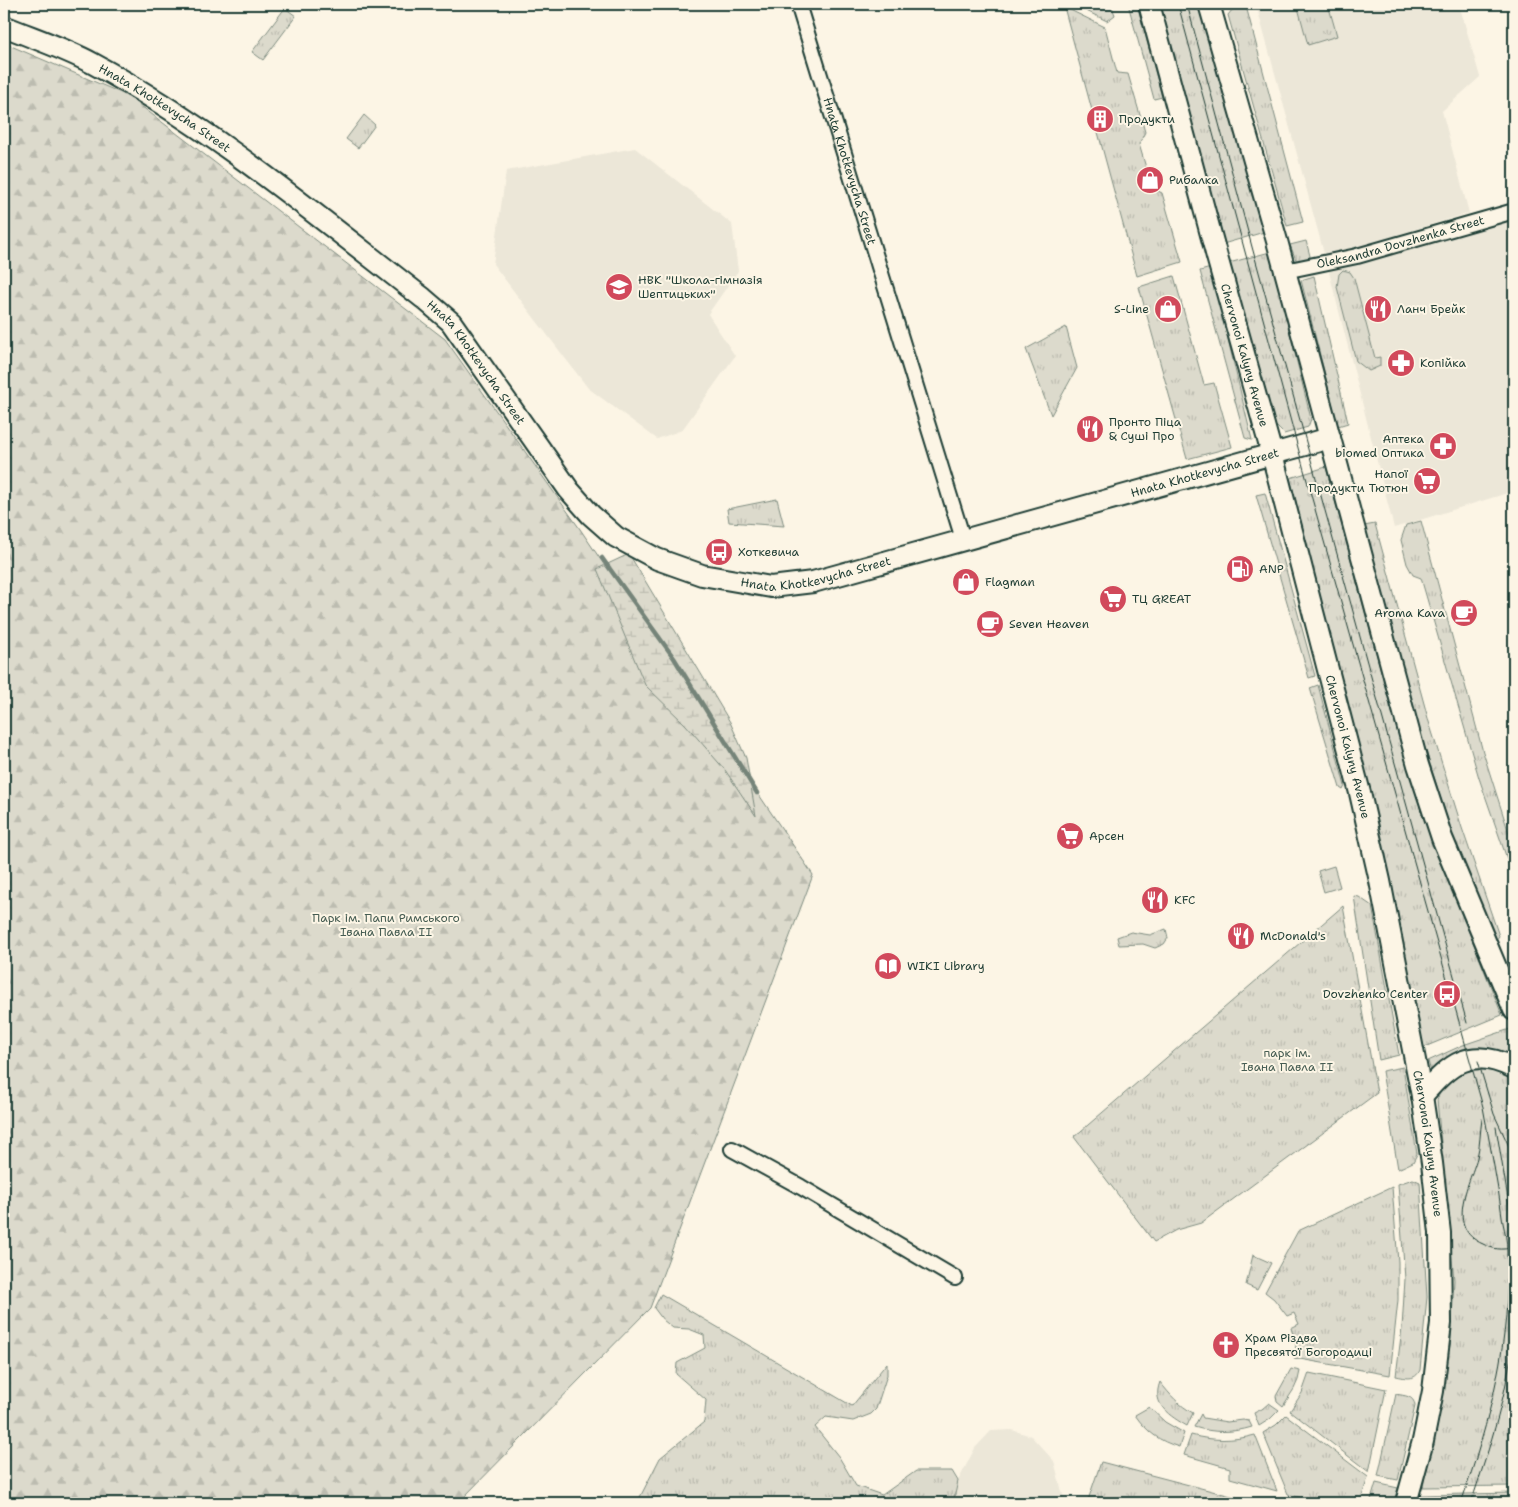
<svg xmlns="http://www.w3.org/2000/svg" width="1518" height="1507" font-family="'Shantell Sans',sans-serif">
<defs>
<pattern id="grass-tufts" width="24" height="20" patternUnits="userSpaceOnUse" patternTransform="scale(1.25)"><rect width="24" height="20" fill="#dcdacc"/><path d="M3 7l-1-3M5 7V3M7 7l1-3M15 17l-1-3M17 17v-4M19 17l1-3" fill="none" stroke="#bcbcb0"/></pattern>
<pattern id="forest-firs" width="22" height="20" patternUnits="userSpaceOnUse" patternTransform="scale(1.25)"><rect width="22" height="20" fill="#dcdacc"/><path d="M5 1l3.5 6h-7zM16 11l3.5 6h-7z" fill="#bcbcb0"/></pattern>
<pattern id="wetland-marsh" width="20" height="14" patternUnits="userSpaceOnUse" patternTransform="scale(1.25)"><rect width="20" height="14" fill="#dcdacc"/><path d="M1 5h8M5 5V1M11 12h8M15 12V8" fill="none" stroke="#bcbcb0"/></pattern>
</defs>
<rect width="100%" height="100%" fill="#fcf5e5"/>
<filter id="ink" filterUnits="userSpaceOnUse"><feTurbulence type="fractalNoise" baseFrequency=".02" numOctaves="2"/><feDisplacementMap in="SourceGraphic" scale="10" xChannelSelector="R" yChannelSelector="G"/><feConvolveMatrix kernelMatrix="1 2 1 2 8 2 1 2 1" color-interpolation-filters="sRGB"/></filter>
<g filter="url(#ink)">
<g fill="#ece7d8">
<path d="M1256,4H1459L1480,77L1442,111L1469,213L1325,257Z"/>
<path d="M635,148L732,224L738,271L708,314L735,356L682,430L657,439L588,388L493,264L506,171Z"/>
<path d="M1514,219V491L1394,528L1328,268Z"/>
<path d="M1012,1430L1031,1436L1054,1461L1065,1503H953L958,1481L975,1448L991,1431Z"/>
</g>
<g fill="url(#grass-tufts)" stroke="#7e8c80">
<path d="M1072,4H1111L1115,15L1107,21Z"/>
<path d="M1128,4H1137L1162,97L1154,99Z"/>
<path d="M1159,4H1198L1264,232L1223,244Z"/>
<path d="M1297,4H1328L1337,36L1308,45Z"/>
<path d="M1064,7L1105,27L1117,73L1128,74L1145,132L1139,144L1152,188L1162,193L1182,262L1137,276Z"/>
<path d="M285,8L296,16L263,60L252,52Z"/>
<path d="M1238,8H1244L1247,10L1303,222L1287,226L1228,15L1232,10Z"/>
<path d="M364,115L375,125L358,148L346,139Z"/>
<path d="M1306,241L1310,256L1308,261L1297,262L1290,245Z"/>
<path d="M1270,252L1311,419L1308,427L1284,434L1275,425L1229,263Z"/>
<path d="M1211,268L1252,440L1245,438L1200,271Z"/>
<path d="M1343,270L1350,272L1354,278L1375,358L1380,357V366L1369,371L1356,361L1337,287L1339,274Z"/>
<path d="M1174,276L1204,385L1214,383L1232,447L1187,459L1139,287Z"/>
<path d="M1314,276L1348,423L1338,426L1301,280Z"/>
<path d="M1066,327L1077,368L1051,415L1026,349Z"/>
<path d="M1326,467L1395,723L1434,844L1502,1015L1422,1048L1370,792L1290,478Z"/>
<path d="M1265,493L1315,676L1309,678L1256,495Z"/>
<path d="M777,499L784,526L729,522L727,509Z"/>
<path d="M1421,521L1483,752L1514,849V879L1479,778L1421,578L1413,575L1407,564L1401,540L1406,525Z"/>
<path d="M1375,524L1429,722L1462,828L1499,936L1496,940L1490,938L1452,834L1418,726L1364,526Z"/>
<path d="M1318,685L1345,786L1343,790L1340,788L1310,688Z"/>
<path d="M1334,866L1340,887L1324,892L1318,871Z"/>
<path d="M1354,896L1359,897L1372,906L1399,1055L1379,1060Z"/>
<path d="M1343,906L1377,1093L1201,1223L1176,1230L1154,1242L1074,1137Z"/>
<path d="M1166,929L1168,938L1164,944L1155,948L1143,944L1119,945L1117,937L1131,932L1150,935Z"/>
<path d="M1510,1029L1514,1041V1058L1448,1059L1431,1072L1428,1061L1463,1045Z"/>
<path d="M1403,1067L1417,1154L1413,1162L1398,1169L1382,1071Z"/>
<path d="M1484,1067L1514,1078V1486L1423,1487L1451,1340L1454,1280L1437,1100L1443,1085L1457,1074Z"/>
<path d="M1413,1179L1420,1182L1427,1297L1420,1370C1415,1381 1406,1378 1396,1376L1402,1328L1405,1279L1398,1184Z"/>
<path d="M1392,1187L1398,1262V1300L1390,1375L1294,1358L1296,1345L1291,1328L1299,1324L1294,1313L1287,1316L1274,1299L1265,1292L1298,1231Z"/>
<path d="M1253,1255L1271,1263L1257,1290L1246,1285Z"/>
<path d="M661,1294L852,1406L887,1363V1375L876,1409L871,1414L853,1421L826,1417L815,1427L839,1457L856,1486L882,1495L916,1471H952L958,1481L953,1503H637L660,1458L704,1422L706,1400L676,1374L677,1363L705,1348L704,1335L689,1329L673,1328L663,1320L654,1308Z"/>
<path d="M1291,1369L1300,1371L1298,1380L1294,1389L1283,1406L1277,1401L1276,1396Z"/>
<path d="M1309,1373L1386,1389L1369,1472L1290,1411L1302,1393Z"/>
<path d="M1160,1382C1170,1395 1179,1405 1193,1413L1187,1426C1170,1416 1151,1405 1160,1382Z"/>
<path d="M1396,1394C1404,1396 1414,1395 1415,1406L1398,1480L1378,1476Z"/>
<path d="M1269,1403L1279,1410L1270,1419L1259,1426L1254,1413L1262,1409Z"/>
<path d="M1149,1407L1165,1422L1184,1433L1179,1447C1159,1441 1147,1432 1135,1415Z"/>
<path d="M1201,1414L1203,1418L1227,1422L1243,1420L1249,1421L1252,1427C1232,1433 1214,1433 1194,1427Z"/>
<path d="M1286,1415L1368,1477L1360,1503H1318L1288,1494L1263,1433L1276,1425Z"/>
<path d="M1191,1435C1213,1441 1233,1441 1255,1435L1277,1491L1230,1478V1468L1184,1455Z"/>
<path d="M1101,1462L1258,1503H1259H1087Z"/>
<path d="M1376,1483L1398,1488L1393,1503H1370Z"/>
<path d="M1514,1493L1512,1503H1418L1421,1495Z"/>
</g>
<path fill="url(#forest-firs)" stroke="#7e8c80" d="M4,43L128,96L445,339L580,529L813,875L650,1308L458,1503H4Z"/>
<path fill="url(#wetland-marsh)" stroke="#7e8c80" d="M629,554L730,722L746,758L756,816L725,770L686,725L645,685L597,569Z"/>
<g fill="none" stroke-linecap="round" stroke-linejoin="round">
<path stroke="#758479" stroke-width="4.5" d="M602,558L674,658L757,793"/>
<g stroke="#1f3d34" stroke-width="18">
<g id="street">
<path id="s1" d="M798,4L963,539"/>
<path id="s2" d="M1285,271L1357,256L1514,211"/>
<path d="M732,1149L801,1187L955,1278"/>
</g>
</g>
<g stroke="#1f3d34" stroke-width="24">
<g id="secondary">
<path id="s3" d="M1149,4L1217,257L1272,454L1360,793L1380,881L1422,1096L1432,1163L1440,1233L1441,1323L1433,1391L1423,1441L1406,1503"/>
<path d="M1209,4L1277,241L1418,765L1442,838L1514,1010"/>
<path id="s4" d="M4,26C33,38 64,48 92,63C211,127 316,215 423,298L451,322L569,490L591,515L616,537L657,559L702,575L771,587L813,582L1330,438"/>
<path d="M1422,1096C1451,1063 1470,1046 1514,1068"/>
</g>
</g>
<use href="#street" stroke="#fcf5e5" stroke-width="14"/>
<use href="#secondary" stroke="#fcf5e5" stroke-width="20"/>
<g stroke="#1f3d34" stroke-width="1">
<path d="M1178,4L1304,470L1483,1107C1490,1146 1498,1184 1503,1223C1505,1232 1507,1241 1507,1250C1512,1339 1490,1420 1461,1503"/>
<path d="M1187,4L1252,247L1467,1023"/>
<path d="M1478,1061L1494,1114L1514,1157"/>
<path d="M1482,1119C1480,1132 1480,1146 1477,1158C1469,1185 1445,1228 1483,1244C1492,1249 1503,1251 1513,1247"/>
<path d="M1496,1127L1514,1235"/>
<path d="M1471,1503C1490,1446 1510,1387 1514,1327"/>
</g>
</g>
</g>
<defs>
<g id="building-disc" transform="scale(1.4375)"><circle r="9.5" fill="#d1495b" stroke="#fcf5e5"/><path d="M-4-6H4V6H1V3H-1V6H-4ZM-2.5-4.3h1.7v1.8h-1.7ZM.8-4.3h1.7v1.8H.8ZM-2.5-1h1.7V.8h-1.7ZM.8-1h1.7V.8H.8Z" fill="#fff"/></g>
<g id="shop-disc" transform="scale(1.4375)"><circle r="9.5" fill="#d1495b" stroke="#fcf5e5"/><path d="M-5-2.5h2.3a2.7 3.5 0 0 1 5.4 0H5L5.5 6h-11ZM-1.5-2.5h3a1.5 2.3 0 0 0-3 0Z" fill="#fff"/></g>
<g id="school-disc" transform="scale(1.4375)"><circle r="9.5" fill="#d1495b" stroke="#fcf5e5"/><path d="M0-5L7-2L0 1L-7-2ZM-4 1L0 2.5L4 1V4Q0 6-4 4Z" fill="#fff"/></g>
<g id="restaurant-disc" transform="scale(1.4375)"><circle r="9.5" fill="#d1495b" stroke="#fcf5e5"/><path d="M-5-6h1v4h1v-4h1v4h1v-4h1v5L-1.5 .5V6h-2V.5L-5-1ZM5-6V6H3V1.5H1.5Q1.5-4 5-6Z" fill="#fff"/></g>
<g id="pharmacy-disc" transform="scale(1.4375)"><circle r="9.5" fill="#d1495b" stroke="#fcf5e5"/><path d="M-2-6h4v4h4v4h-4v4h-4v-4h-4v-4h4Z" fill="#fff"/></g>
<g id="supermarket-disc" transform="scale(1.4375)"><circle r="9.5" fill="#d1495b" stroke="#fcf5e5"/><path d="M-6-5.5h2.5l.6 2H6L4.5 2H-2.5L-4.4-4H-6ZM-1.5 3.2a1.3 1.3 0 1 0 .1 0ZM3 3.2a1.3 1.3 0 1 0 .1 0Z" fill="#fff"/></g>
<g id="bus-disc" transform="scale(1.4375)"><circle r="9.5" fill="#d1495b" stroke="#fcf5e5"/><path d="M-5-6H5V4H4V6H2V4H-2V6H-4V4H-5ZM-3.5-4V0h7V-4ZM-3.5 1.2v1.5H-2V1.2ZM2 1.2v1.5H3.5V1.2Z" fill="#fff"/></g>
<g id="fuel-disc" transform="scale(1.4375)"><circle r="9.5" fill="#d1495b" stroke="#fcf5e5"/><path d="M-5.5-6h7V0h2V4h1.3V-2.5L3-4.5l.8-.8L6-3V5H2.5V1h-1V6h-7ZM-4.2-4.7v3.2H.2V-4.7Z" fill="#fff"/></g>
<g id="cafe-disc" transform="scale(1.4375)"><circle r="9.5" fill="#d1495b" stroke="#fcf5e5"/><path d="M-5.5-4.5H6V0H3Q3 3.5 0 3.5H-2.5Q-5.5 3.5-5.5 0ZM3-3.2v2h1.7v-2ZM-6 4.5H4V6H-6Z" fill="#fff"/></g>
<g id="library-disc" transform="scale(1.4375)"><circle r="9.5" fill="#d1495b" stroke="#fcf5e5"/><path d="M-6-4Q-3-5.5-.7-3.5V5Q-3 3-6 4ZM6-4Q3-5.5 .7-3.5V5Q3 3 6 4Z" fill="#fff"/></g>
<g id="church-disc" transform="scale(1.4375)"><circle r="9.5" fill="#d1495b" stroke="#fcf5e5"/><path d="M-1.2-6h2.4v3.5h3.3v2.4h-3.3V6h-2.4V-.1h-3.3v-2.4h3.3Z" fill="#fff"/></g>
</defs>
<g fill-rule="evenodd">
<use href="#building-disc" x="1100" y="119"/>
<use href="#shop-disc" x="1150" y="180"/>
<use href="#school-disc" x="619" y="287"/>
<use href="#shop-disc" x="1168" y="309"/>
<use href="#restaurant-disc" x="1378" y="309"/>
<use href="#pharmacy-disc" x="1401" y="363"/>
<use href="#restaurant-disc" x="1090" y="429"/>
<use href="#pharmacy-disc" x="1443" y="446"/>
<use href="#supermarket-disc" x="1427" y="481"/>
<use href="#bus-disc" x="719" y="552"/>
<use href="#fuel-disc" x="1240" y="569"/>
<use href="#shop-disc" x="966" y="582"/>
<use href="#supermarket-disc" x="1113" y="599"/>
<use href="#cafe-disc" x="1464" y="613"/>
<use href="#cafe-disc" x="990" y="624"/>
<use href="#supermarket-disc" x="1070" y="836"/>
<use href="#restaurant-disc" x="1155" y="900"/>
<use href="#restaurant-disc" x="1241" y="936"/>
<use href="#library-disc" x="888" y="966"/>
<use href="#bus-disc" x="1447" y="994"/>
<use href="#church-disc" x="1226" y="1345"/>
</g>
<g text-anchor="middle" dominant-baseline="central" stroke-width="4" stroke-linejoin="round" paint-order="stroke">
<g font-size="12" fill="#1f3d34" stroke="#fcf5e5">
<text stroke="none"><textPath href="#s4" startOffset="181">Hnata Khotkevycha Street</textPath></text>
<text stroke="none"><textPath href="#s1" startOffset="175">Hnata Khotkevycha Street</textPath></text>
<text stroke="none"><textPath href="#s2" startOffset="119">Oleksandra Dovzhenka Street</textPath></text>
<text stroke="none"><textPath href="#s3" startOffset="364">Chervonoi Kalyny Avenue</textPath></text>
<text stroke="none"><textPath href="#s4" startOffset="586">Hnata Khotkevycha Street</textPath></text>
<text stroke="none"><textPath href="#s4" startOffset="1424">Hnata Khotkevycha Street</textPath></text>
<text stroke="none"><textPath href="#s4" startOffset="1021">Hnata Khotkevycha Street</textPath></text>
<text stroke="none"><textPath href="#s3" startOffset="769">Chervonoi Kalyny Avenue</textPath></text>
<text stroke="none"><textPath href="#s3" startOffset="1174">Chervonoi Kalyny Avenue</textPath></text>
</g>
<g font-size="12" fill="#1f3d34" stroke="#fcf5e5" text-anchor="start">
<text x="1119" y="119">Продукти</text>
<text x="1169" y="180">Рибалка</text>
<text x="638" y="280">НВК "Школа-гімназія<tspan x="638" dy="14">Шептицьких"</tspan></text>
<text x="1149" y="309" text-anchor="end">S-Line</text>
<text x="1397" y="309">Ланч Брейк</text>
<text x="1420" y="363">Копійка</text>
<text x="1109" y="422">Пронто Піца<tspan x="1109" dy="14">&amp; Суші Про</tspan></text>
<text x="1424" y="439" text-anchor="end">Аптека<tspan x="1424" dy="14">biomed Оптика</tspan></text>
<text x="1408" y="474" text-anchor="end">Напої<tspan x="1408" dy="14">Продукти Тютюн</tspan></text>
<text x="738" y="552">Хоткевича</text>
<text x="1259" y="569">ANP</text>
<text x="985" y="582">Flagman</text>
<text x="1132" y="599">ТЦ GREAT</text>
<text x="1445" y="613" text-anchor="end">Aroma Kava</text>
<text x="1009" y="624">Seven Heaven</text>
<text x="1089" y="836">Арсен</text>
<text x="1174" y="900">KFC</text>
<text x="1260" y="936">McDonald's</text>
<text x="907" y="966">WIKI Library</text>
<text x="1428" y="994" text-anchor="end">Dovzhenko Center</text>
<text x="1245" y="1338">Храм Різдва<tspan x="1245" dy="14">Пресвятої Богородиці</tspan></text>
</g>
<g font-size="12" fill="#455c52" stroke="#fcf5e5">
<text x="386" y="918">Парк ім. Папи Римського<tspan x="386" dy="14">Івана Павла ІІ</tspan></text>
<text x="1287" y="1053">парк ім.<tspan x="1287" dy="14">Івана Павла II</tspan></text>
</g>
</g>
<rect width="1518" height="1507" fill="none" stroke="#fcf5e5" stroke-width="20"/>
<rect x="10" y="10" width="1498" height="1487" fill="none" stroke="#1f3d34" stroke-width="2" filter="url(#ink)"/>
</svg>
